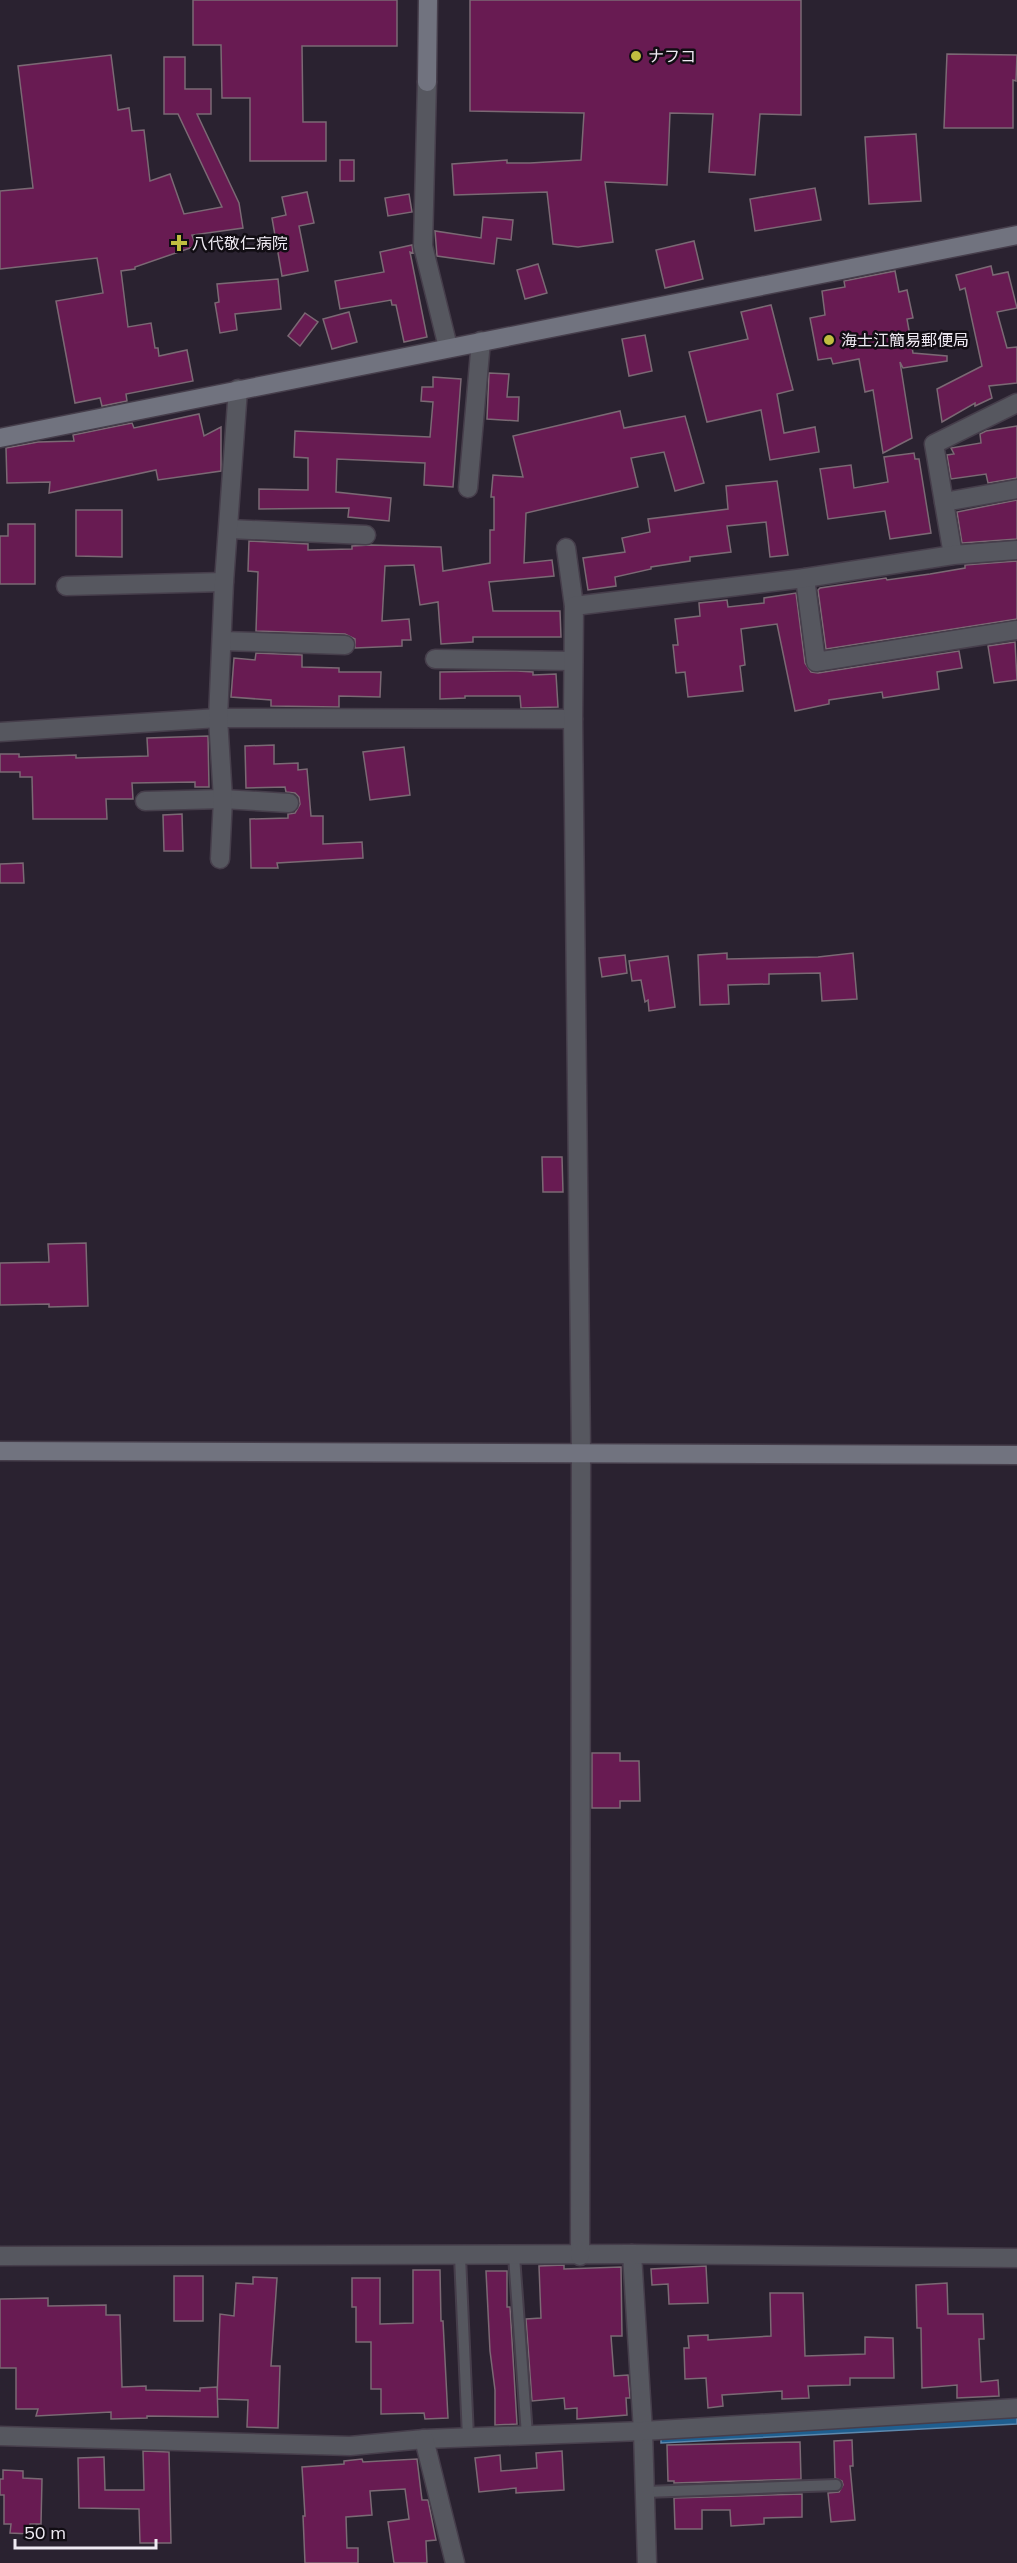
<svg xmlns="http://www.w3.org/2000/svg" width="1017" height="2563" font-family="Mulish,'Noto Sans JP',sans-serif">
<rect width="100%" height="100%" fill="#2a2230"/>
<path fill="#1f5e8f" stroke="#5d88ad" stroke-width="1.5" d="M1017,2415V2424L661,2443V2437Z"/>
<g fill="#681b52" stroke="#7b6974" stroke-width="1.5">
<path d="M193,0H397V46H302L303,122H326V161H250V98H222L221,45H193Z"/>
<path d="M470,0H801V115L760,114L755,175L709,172L713,114L670,113L667,185L605,182L613,242L578,247L553,244L547,192L454,195L452,164L507,160V163H530L581,160L584,113L470,111Z"/>
<path d="M947,54L1017,55L1016,81L1013,80V128H944Z"/>
<path d="M111,55L118,110L129,108L132,131L144,130L150,181L170,174L184,214L222,207L178,114H164V57H185V89H211V114H197L239,203L243,228L192,235L196,246L135,267V269L121,271L128,327L151,323L155,348H158L159,356L187,350L193,381L126,394L127,401L102,406L100,398L75,403L56,301L103,293L97,258L0,269V191L33,188L18,66Z"/>
<path d="M916,134L921,201L869,204L865,137Z"/>
<rect x="340" y="160" width="14" height="21"/>
<path d="M815,188L821,220L755,231L750,199Z"/>
<path d="M307,192L314,223L299,226L308,271L282,276L272,218L286,215L282,197Z"/>
<path d="M409,194L412,212L388,216L385,198Z"/>
<path d="M483,217L513,220L511,240L497,238L494,264L437,256L435,231L481,238Z"/>
<path d="M694,241L703,279L665,288L656,250Z"/>
<path d="M412,245L413,253L410,252L427,337L404,342L396,305H392L391,300L340,309L335,281L384,272L380,252Z"/>
<path d="M538,264L547,293L525,299L517,270Z"/>
<path d="M991,266L993,275L1008,272L1017,308L997,312L1007,348L1017,347V383L989,386L992,398L975,406V403L942,422L937,389L982,366L965,288L960,290L956,275Z"/>
<path d="M895,271L899,292L907,290L913,318L907,319L913,353L947,356V361L903,368L900,362L912,438L883,453L873,390L865,392L859,359L833,364L831,358L818,360L810,318L825,315L822,291L845,287L844,281Z"/>
<path d="M278,279L281,309L235,314L237,330L220,333L215,303L219,302L217,284Z"/>
<path d="M771,305L793,390L777,394L784,433L815,427L819,452L770,460L761,410L707,422L689,352L748,339L741,312Z"/>
<path d="M349,312L357,342L332,349L323,319Z"/>
<path d="M305,313L318,322L300,346L288,336Z"/>
<path d="M645,335L652,371L629,376L622,339Z"/>
<path d="M489,373L509,374L507,397H519L518,421L487,419Z"/>
<path d="M433,377L461,379L453,487L424,485L425,463L337,459L336,492L391,498L389,521L348,517L349,508L259,509V489L308,490V458L294,457L295,431L430,437L433,402L421,401L422,387H433Z"/>
<path d="M620,411L624,428L685,416L704,483L675,491L664,452L631,458L638,487L526,513L524,563L552,560L554,576L489,582L493,611H560L561,637H473V642L441,644L438,602L420,605L414,565L385,566L382,621L409,619L411,640H402V646L355,648V639L345,634L256,631L258,572L248,571L249,541L308,544V550L352,549V546L371,545L441,547L443,571L490,563V530H494V497H491L493,475L523,477L513,436Z"/>
<path d="M199,414L204,436L221,427V471L158,480L156,470L49,493L50,482L7,483L6,448L38,442L74,441L73,435L132,423L134,428Z"/>
<path d="M1017,426V478L988,483L986,474L951,479L947,455L954,454L951,448L981,443L980,434L986,431Z"/>
<path d="M914,453L915,459H919L931,533L890,539L885,511L828,519L820,469L851,465L854,488L888,482L884,457Z"/>
<path d="M777,481L788,555L770,557L766,522L727,526L731,552L690,557V561L651,567V569L615,577L616,586L588,590L583,558L625,552L622,538L650,532L648,519L728,509L726,486Z"/>
<path d="M1017,500V539L962,543L957,512Z"/>
<path d="M76,510H122V557L76,556Z"/>
<path d="M8,524H35V584H0V536H8Z"/>
<path d="M1017,561V619L826,649L818,590L820,588L886,578L887,580L930,574L965,568V565Z"/>
<path d="M796,593L805,663L811,672L818,673L959,651L962,668L937,672L939,689L883,698L882,692L829,700V704L795,711L777,624L741,629L745,665L740,666L743,691L688,697L685,672L676,673L673,645H678L675,619L700,616L699,603L727,600L728,607L764,603V598Z"/>
<path d="M1015,642L1017,680L994,683L988,646Z"/>
<path d="M256,653L302,655V667L339,668V672H381L380,697L339,696V707L271,706V700L231,697L234,658L255,660Z"/>
<path d="M517,671L533,672V675L556,674L558,707L521,708L520,696H465V698L440,699V672Z"/>
<path d="M208,736L209,787H195V782L132,783L133,799H106L107,819H33L32,777H20V772H0V754H19V757L76,755V758L148,756L147,738Z"/>
<path d="M274,745V764L298,763V770L307,769L311,816H323V844L362,842L363,858L277,863L278,868H251L250,819L288,818V814L295,813L300,804L299,797L295,793L286,792L285,787L246,788L245,746Z"/>
<path d="M404,747L410,795L370,800L363,752Z"/>
<path d="M182,814L183,851H164L163,815Z"/>
<path d="M23,863L24,883H0V864Z"/>
<path d="M727,953V959L818,957L853,953L857,999L822,1001L820,973L769,974V984L728,985L729,1004L700,1005L698,955Z"/>
<path d="M625,955L627,973L602,977L599,958Z"/>
<path d="M668,956L675,1007L649,1011L648,1000L645,1002L641,980L632,981L629,961Z"/>
<path d="M542,1157H562L563,1192H543Z"/>
<path d="M86,1243L88,1306L49,1307V1304L0,1305V1263L49,1262L48,1244Z"/>
<path d="M592,1753H620V1761H639L640,1801H620V1808H592Z"/>
<path d="M564,2265V2269L621,2267L622,2336H611L614,2376L628,2375L630,2398H626L627,2415L577,2419V2408L565,2409L564,2398L532,2401L526,2319L541,2318L539,2266Z"/>
<path d="M706,2266L708,2303L669,2304L668,2284L652,2285L651,2269Z"/>
<path d="M413,2270H440L441,2321H443L448,2418L425,2419L424,2413L381,2414V2389H371V2342H356V2307H352V2278H380V2324L413,2323Z"/>
<path d="M486,2271H507V2307H510L517,2424L495,2425V2390L490,2351Z"/>
<rect x="174" y="2276" width="29" height="45"/>
<path d="M253,2277L277,2278L271,2366H280L278,2428L247,2427L248,2400L217,2399L220,2314L234,2316L236,2283L253,2284Z"/>
<path d="M947,2283L948,2314H983L984,2339H979L981,2382L998,2380L999,2396L957,2398V2385L922,2388L921,2328H917L916,2285Z"/>
<path d="M770,2293H803L805,2356L865,2354V2337L893,2338L894,2378H850V2385L808,2386L809,2398L782,2399V2391L722,2395L723,2406L708,2408L706,2378L685,2379L684,2348H689L688,2336L708,2335V2340L771,2336Z"/>
<path d="M48,2298V2306L106,2305V2315H120L122,2387L146,2386V2390L200,2391V2388L217,2387L218,2417L147,2416V2418L111,2419V2412L36,2416L38,2409H16V2368H0V2299Z"/>
<path d="M852,2440L853,2466H850L855,2520L831,2522L828,2493L839,2492L843,2485L842,2481L835,2478L834,2441Z"/>
<path d="M800,2442L801,2479L674,2483V2481H668L667,2445Z"/>
<path d="M143,2451L169,2452L171,2543H140L139,2509L79,2508L78,2458L104,2457L105,2490H144Z"/>
<path d="M562,2451L564,2490L516,2493V2488L479,2492L475,2458L500,2455L501,2471L537,2468L536,2453Z"/>
<path d="M362,2459L363,2462L417,2459L422,2500H428L436,2540L426,2541L427,2563H394L388,2522L409,2519L405,2489L370,2491L372,2515L346,2517L347,2548H358V2563H305L303,2516H305L302,2467L344,2464V2461Z"/>
<path d="M3,2470L23,2471V2478L42,2479L41,2524H30V2534L10,2533L11,2524H4V2495H0V2479H3Z"/>
<path d="M802,2494V2517L764,2518V2524L731,2526L730,2510H702V2529H675L674,2498Z"/>
</g>
<g fill="none" stroke-linecap="round" stroke-linejoin="round">
<g stroke="#463e4b" stroke-width="14">
<g id="lane">
<path d="M460,2256L468,2437"/>
<path d="M514,2256L527,2435"/>
<path d="M645,2492L836,2485"/>
</g>
</g>
<g stroke="#463e4b" stroke-width="21">
<g id="street">
<path d="M427,82L423,246L448,347"/>
<path d="M468,488L481,341"/>
<path d="M944,502L1017,489"/>
<path d="M230,529L366,535"/>
<path d="M566,548L574,606"/>
<path d="M953,555L934,444L1017,403"/>
<path d="M805,578L816,662L1017,630"/>
<path d="M66,586L224,582"/>
<path d="M222,641L345,645"/>
<path d="M435,659L573,661"/>
<path d="M0,732L218,718L573,719"/>
<path d="M145,801L223,799L289,803"/>
<path d="M220,859L223,799L218,718L224,582L238,389"/>
<path d="M632,2254L643,2431L647,2563"/>
<path d="M0,2256L632,2254L1017,2258"/>
<path d="M580,2256L581,1452L573,719L574,606L805,578L953,555L1017,550"/>
<path d="M0,2436L350,2446L424,2439L643,2431L1017,2408"/>
<path d="M424,2439L455,2563"/>
</g>
</g>
<g stroke="#463e4b" stroke-width="21">
<g id="secondary">
<path d="M427,82L428,0"/>
<path d="M0,438L1017,235"/>
<path d="M0,1451L1017,1455"/>
</g>
</g>
<use href="#lane" stroke="#56575f" stroke-width="10"/>
<use href="#street" stroke="#56575f" stroke-width="18"/>
<use href="#secondary" stroke="#71737f" stroke-width="18"/>
</g>
<g fill="#c0be40" stroke="#110d13" stroke-width="2">
<circle cx="636" cy="56" r="6"/>
<path d="M176 234h6v6h6v6h-6v6h-6v-6h-6v-6h6z"/>
<circle cx="829" cy="340" r="6"/>
</g>
<g text-anchor="middle" dominant-baseline="central" stroke-width="5" stroke-linejoin="round" paint-order="stroke">
<g font-size="16" fill="#efeaf3" stroke="#110d13" text-anchor="start">
<text x="648" y="56">ナフコ</text>
<text x="192" y="243">八代敬仁病院</text>
<text x="841" y="340">海士江簡易郵便局</text>
</g>
</g>
<path d="M15 2539v9h141v-9" fill="none" stroke="#efeaf3" stroke-width="3"/>
<text x="24" y="2539" font-size="18" fill="#efeaf3" stroke="#110d13" stroke-width="4.5" paint-order="stroke">50 m</text>
</svg>
